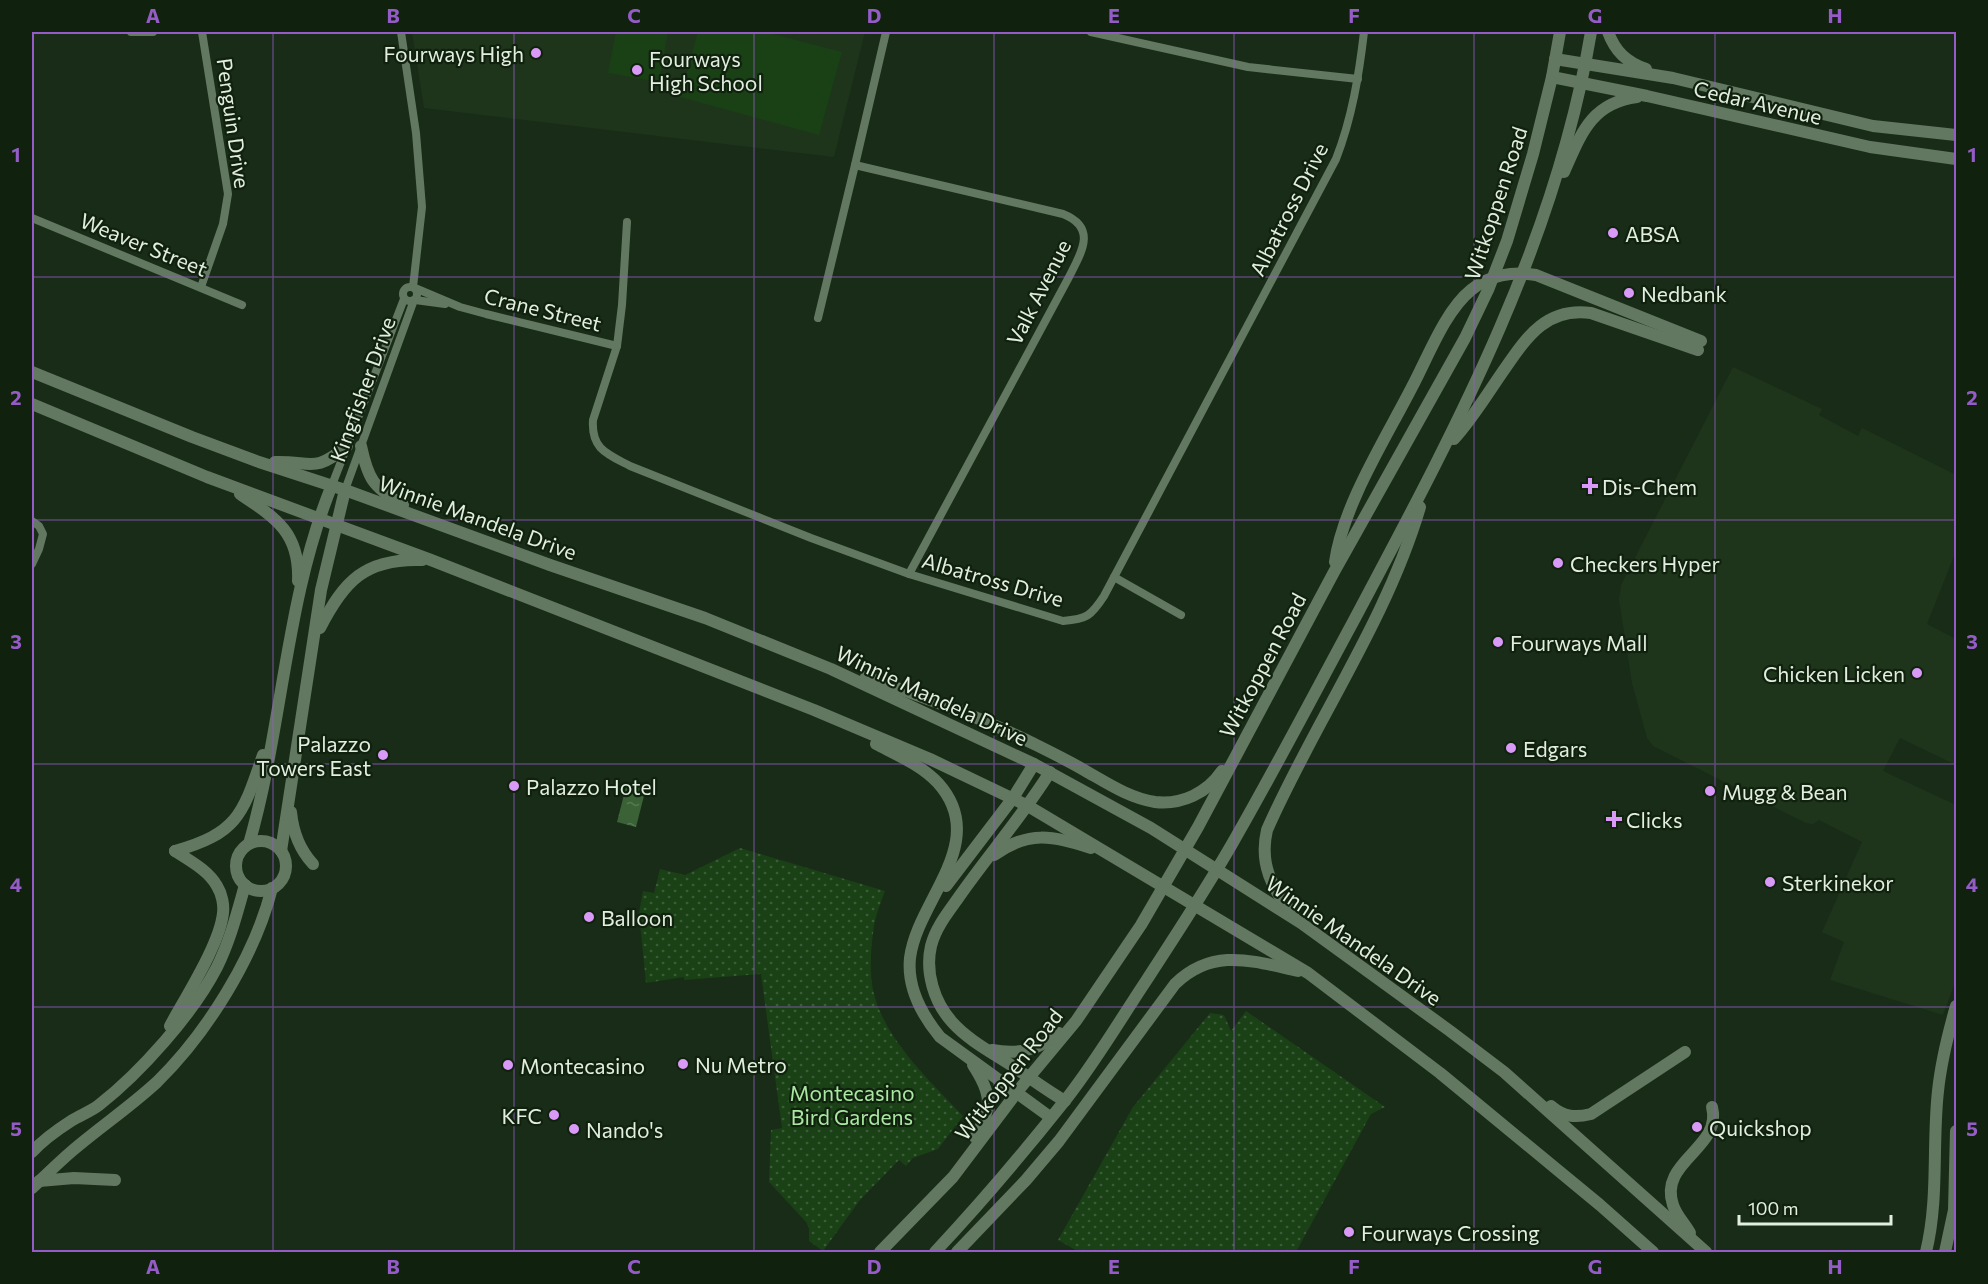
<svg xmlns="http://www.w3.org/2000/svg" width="1988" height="1284" font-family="Commissioner,sans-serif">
<defs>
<pattern id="grass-dots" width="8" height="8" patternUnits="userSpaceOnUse" patternTransform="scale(1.5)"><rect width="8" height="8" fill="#1a4016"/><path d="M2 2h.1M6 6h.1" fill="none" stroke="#3b5c38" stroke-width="1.8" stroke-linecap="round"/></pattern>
<pattern id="water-ripples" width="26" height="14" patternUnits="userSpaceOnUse" patternTransform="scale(1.5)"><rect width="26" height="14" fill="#3a6236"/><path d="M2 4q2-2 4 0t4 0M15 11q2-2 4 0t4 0" fill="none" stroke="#567953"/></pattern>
</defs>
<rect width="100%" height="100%" fill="#192c17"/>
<g fill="#1e351b">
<path d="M412,32H865L834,157L424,108Z"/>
<path d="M1733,367L1822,409L1819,415L1858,436L1862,428L1956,475V551L1927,624L1956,639V765L1900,738L1883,771L1956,805V980L1943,1015L1830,980L1844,942L1822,932L1862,842L1819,820L1813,824L1806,823L1653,746L1647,738L1632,683L1619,600L1621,585Z"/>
</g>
<g fill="url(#grass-dots)">
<path d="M740,848L885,891C881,902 876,914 874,926C871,946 869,970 873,990C883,1038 931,1082 963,1116L938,1149L913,1158L906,1166L899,1160L860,1200L823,1251L809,1241V1228L806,1222L769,1182L771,1130L782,1128L761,974L684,980V977L646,983L639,913L643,891L654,893L660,869L685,875Z"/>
<path d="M1246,1011L1385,1107L1371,1114L1296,1252H1079L1058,1240L1133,1107L1210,1013L1224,1015L1231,1031Z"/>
</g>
<g fill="#1a4016">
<path d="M616,32H668L659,82L608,73Z"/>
<path d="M698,32H765L842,52L819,135L680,97Z"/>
</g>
<path fill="url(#water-ripples)" d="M627,783L646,788L636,827L617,822Z"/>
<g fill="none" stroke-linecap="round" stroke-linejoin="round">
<g stroke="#637860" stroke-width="8">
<path d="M131,32H153"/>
<path d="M401,32L416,133L422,207L413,287"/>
<path d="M886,32L855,165L1063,214C1098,228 1081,253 1069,277L909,574"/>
<path d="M1091,32L1248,67L1358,79"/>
<path d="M32,218L242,305"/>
<path d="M627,222L622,305L617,346L593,420C591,449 607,454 630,466L811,538L909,574L1063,621C1087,619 1091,616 1104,596L1336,159C1352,118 1359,75 1364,32"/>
<circle cx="410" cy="294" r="7"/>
<path d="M201,287L223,224L228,194L202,32"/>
<path d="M415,288L460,307L486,314L617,346"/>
<path d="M415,300L445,304"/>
<path d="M818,318L855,165"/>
<path d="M332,485L404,299"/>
<path d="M345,490L414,300"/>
<path d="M32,521L39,526L43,534L39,549L32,564"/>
<path d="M1114,577L1181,615"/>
</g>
<g stroke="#637860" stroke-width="12">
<path d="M1608,32C1615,51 1626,62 1646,69"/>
<path d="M1555,59L1673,78L1873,126L1956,135"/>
<path d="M1552,77L1647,96L1870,147L1956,159"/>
<path d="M1564,172C1581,134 1591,103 1637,97"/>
<path d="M32,372L192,437L259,462L345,490L550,565L705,618L831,669L1034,764L1151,828L1301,923L1450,1031L1504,1072L1706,1252"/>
<path d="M32,404L207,477L431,560L814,710L930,759L1028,806L1308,973L1440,1073L1600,1205L1653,1252"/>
<path d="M1454,439C1474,417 1489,391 1506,367C1528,335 1548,307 1591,313L1698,350"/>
<path d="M361,446C368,479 373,487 403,505"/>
<path d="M275,462C313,461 313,474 347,446"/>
<path d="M240,494C276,518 300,533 298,581"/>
<path d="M1335,562C1343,505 1386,438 1412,387C1428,357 1445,311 1471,290C1489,275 1513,271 1536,275L1701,341"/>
<path d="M320,628C344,581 365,558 422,560"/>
<path d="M866,677C919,696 973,714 1024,739C1044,749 1065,759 1084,770C1107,783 1129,798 1155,802C1182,805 1207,793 1222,771"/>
<path d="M876,744C897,755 921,765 938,783C991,842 917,900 910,958C907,987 922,1015 940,1037L1050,1117"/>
<path d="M1050,772C1023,815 990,853 961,894C950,910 936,926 931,946C925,972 934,1002 952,1022C968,1040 991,1052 1011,1065C1029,1077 1046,1090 1065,1101"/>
<path d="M291,812C293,832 299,849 313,864"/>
<circle cx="261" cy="866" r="25"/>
<path d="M249,844C283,726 285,600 332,485"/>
<path d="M175,851C239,833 243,813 263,755"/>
<path d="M281,851L321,590L345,490"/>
<path d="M994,855C1029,830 1052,836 1091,848"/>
<path d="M946,886L1013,798L1034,764"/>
<path d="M1293,914C1272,889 1259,864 1267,830C1315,721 1386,622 1420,507"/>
<path d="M170,1026C185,998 220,944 223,913C224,905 222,894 217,886C208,870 190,861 175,851"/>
<path d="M992,1050C1019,1055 1038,1050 1059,1033"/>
<path d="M973,1065C992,1094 993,1107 975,1137"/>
<path d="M1551,1106C1564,1117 1575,1118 1591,1114L1685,1052"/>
<path d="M32,1152C43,1140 57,1130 71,1121C80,1115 90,1112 99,1105C140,1073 193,1014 217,967C230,941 237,913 245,885"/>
<path d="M39,1181L74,1178L115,1180"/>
<path d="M32,1188C45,1176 58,1163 72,1151C100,1127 130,1107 157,1082C207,1033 255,956 272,888"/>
<path d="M1690,1233C1685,1224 1676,1215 1673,1205C1658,1161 1723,1148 1712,1107"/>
<path d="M880,1252L953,1177L1017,1092L1076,1021L1141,925L1198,827L1334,572L1465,338L1488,290L1507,241L1533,154L1552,77L1560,32"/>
<path d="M935,1252C981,1203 1025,1151 1067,1098C1096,1061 1120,1020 1146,981C1175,936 1205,891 1232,844C1274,771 1313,696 1353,622C1454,432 1555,246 1591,32"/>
<path d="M957,1252L1026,1180L1059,1141L1175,984C1213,947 1252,961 1298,971"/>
<path d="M1926,1252C1939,1199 1932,1145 1938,1091C1941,1062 1948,1034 1956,1006"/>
<path d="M1945,1252L1954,1210L1956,1131"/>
</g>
</g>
<path fill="none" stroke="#955cc7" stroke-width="1.5" stroke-opacity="0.55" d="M273,32V1252M514,32V1252M754,32V1252M994,32V1252M1234,32V1252M1474,32V1252M1715,32V1252M32,277H1956M32,520H1956M32,764H1956M32,1007H1956"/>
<g fill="#d99af7" stroke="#10220e" stroke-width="2">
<circle cx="536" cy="53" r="6"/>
<circle cx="637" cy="70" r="6"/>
<circle cx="1613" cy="233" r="6"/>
<circle cx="1629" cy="293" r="6"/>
<path d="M1587 477h6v6h6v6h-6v6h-6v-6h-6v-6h6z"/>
<circle cx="1558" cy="563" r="6"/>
<circle cx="1498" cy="642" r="6"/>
<circle cx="1917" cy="673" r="6"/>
<circle cx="1511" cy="748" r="6"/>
<circle cx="383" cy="755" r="6"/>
<circle cx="514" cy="786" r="6"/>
<circle cx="1710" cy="791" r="6"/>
<path d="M1611 810h6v6h6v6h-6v6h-6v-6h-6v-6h6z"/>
<circle cx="1770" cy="882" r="6"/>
<circle cx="589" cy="917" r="6"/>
<circle cx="683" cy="1064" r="6"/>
<circle cx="508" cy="1065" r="6"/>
<circle cx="554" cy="1115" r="6"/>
<circle cx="1697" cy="1127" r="6"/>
<circle cx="574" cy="1129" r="6"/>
<circle cx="1349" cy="1232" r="6"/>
</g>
<g text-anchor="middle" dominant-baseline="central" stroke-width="4.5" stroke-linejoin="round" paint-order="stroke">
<g font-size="21" fill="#e2eee0" stroke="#10220e" text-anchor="start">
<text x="524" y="53" text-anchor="end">Fourways High</text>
<text x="649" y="58">Fourways<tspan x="649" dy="24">High School</tspan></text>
<text x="1625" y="233">ABSA</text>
<text x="1641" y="293">Nedbank</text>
<text x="1602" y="486">Dis-Chem</text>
<text x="1570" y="563">Checkers Hyper</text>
<text x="1510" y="642">Fourways Mall</text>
<text x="1905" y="673" text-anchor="end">Chicken Licken</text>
<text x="371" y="743" text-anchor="end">Palazzo<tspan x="371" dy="24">Towers East</tspan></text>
<text x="1523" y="748">Edgars</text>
<text x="526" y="786">Palazzo Hotel</text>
<text x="1722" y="791">Mugg &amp; Bean</text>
<text x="1626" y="819">Clicks</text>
<text x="1782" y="882">Sterkinekor</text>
<text x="601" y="917">Balloon</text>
<text x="695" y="1064">Nu Metro</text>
<text x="520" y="1065">Montecasino</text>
<text x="542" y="1115" text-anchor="end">KFC</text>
<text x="1709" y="1127">Quickshop</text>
<text x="586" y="1129">Nando's</text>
<text x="1361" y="1232">Fourways Crossing</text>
</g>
<g font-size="21" fill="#e2eee0" stroke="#10220e">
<text transform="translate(1758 102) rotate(13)">Cedar Avenue</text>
<text transform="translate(234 123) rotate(82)">Penguin Drive</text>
<text transform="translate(1495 203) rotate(-72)">Witkoppen Road</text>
<text transform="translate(1288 209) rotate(-63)">Albatross Drive</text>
<text transform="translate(144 244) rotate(22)">Weaver Street</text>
<text transform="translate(1038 292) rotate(-63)">Valk Avenue</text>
<text transform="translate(543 309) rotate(14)">Crane Street</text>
<text transform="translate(362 389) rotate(-70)">Kingfisher Drive</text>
<text transform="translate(478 517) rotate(20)">Winnie Mandela Drive</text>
<text transform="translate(993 579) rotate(16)">Albatross Drive</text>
<text transform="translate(1262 665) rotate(-62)">Witkoppen Road</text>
<text transform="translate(932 695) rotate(25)">Winnie Mandela Drive</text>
<text transform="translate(1354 940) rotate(35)">Winnie Mandela Drive</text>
<text transform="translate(1008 1074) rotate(-52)">Witkoppen Road</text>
</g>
<g font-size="21" fill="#aae8a2" stroke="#10220e">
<text x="852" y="1092">Montecasino<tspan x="852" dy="24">Bird Gardens</tspan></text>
</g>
</g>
<rect width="1988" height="1284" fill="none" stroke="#10220e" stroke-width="66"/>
<path d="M1739 1215v9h152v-9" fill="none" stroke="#e2eee0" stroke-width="3"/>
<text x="1748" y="1215" font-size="18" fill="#e2eee0" stroke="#10220e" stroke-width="4.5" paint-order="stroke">100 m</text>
<rect x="33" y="33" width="1922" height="1218" fill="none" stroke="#955cc7" stroke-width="2"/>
<g font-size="20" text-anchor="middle" font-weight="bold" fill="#955cc7">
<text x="153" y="23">A</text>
<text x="393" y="23">B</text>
<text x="634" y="23">C</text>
<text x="874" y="23">D</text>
<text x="1114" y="23">E</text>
<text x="1354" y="23">F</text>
<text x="1595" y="23">G</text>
<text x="1835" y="23">H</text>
<text x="16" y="162">1</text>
<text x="1972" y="162">1</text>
<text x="16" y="405">2</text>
<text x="1972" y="405">2</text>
<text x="16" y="649">3</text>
<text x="1972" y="649">3</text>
<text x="16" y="892">4</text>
<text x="1972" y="892">4</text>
<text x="16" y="1136">5</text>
<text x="1972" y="1136">5</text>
<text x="153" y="1274">A</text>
<text x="393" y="1274">B</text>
<text x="634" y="1274">C</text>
<text x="874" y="1274">D</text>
<text x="1114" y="1274">E</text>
<text x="1354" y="1274">F</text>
<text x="1595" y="1274">G</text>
<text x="1835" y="1274">H</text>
</g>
</svg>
